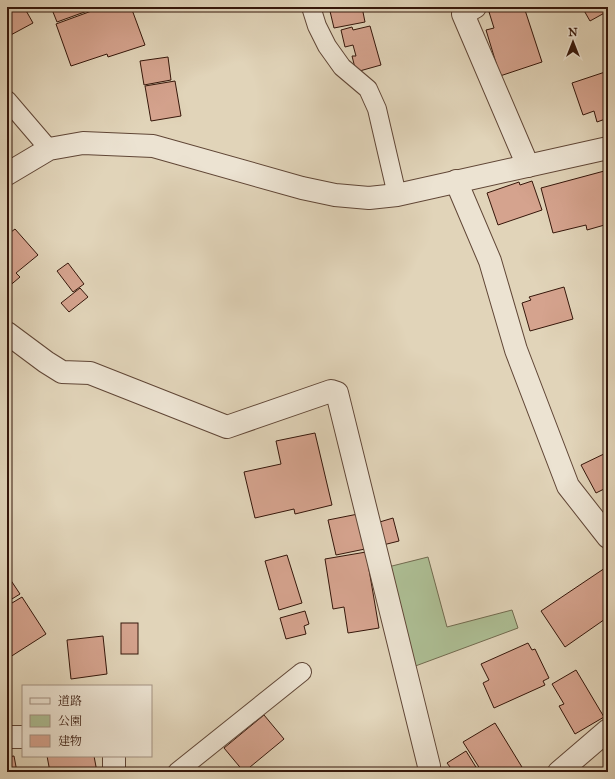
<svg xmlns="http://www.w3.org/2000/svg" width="615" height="779" font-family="'IM FELL Great Primer','Noto Serif JP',serif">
<rect width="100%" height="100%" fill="#e1d4b9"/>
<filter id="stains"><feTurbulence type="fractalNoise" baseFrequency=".005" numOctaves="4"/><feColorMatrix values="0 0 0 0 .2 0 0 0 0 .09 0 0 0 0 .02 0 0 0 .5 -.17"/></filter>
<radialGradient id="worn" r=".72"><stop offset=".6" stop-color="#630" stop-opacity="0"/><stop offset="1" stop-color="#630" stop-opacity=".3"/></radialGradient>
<path fill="#adbe94" stroke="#716a4f" d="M428,557L447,627L512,610L518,628L410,668L384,568Z"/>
<g fill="#d5a38e" stroke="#35160a">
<path d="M7,7H24L33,23L7,37Z"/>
<path d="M51,7H89L90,10L57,22Z"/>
<path d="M96,7H131L145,45L108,57L107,54L71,66L56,24L97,9Z"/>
<path d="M329,7H362L365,22L334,28Z"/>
<path d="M504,7H524L542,62L500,76L486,30L494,28L489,12Z"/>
<path d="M582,7H608V11L590,21Z"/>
<path d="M370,26L381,65L356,72L352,56H356L353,45L345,47L341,30L352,27L353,30Z"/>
<path d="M168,57L171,80L144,85L140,61Z"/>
<path d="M608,71V118L597,122L594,111L583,115L572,83Z"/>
<path d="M175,81L181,116L151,121L145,86Z"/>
<path d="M608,170V224L587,230L586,225L553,233L541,188Z"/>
<path d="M532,181L542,210L498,225L487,193L519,182L520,185Z"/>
<path d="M15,229L38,255L16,273L20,277L7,288V235Z"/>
<path d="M68,263L84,284L73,292L57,271Z"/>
<path d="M564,287L573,319L530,331L522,303L531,300L529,297Z"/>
<path d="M80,288L88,297L69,312L61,303Z"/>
<path d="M315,433L332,505L295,514L294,509L255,518L244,472L281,464L276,441Z"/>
<path d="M608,452V487L596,493L581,465Z"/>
<path d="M358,514L365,549L336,555L328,520Z"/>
<path d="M393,518L399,541L379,546L373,524Z"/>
<path d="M366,552L379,628L348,633L344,607L333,609L325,559Z"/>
<path d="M287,555L302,603L279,610L265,561Z"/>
<path d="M608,566V617L565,647L541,611Z"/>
<path d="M10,579L20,594L7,602V581Z"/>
<path d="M22,597L46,634L7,659V606Z"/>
<path d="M305,611L309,624L304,626L306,634L286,639L280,618Z"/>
<rect x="121" y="623" width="17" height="31"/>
<path d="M103,636L107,674L71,679L67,640Z"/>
<path d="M528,643L532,650L535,649L549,678L543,681L545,685L494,708L483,683L489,680L481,664Z"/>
<path d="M576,670L604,717L575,734L559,706L564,704L552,684Z"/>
<path d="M264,715L284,739L244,772L224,748Z"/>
<path d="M495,723L525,772H482L463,742Z"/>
<path d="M466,751L479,772H443L450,767L447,763Z"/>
<path d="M14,756L17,772H7V757Z"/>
<path d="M47,756H94L97,772H50Z"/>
</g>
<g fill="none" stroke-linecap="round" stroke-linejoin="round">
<g stroke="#604636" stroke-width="20">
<g id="service">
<path d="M311,7L317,26L327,46L342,67L368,89L377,109L397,195"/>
<path d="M7,100L49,149"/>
<path d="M177,772L302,672"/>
</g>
</g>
<g stroke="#604636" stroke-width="24">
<g id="minor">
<path d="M475,7L463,14L528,166"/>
<path d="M7,174L49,149L83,143L153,146L302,188L335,195L369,198L397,195L608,148"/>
<path d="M456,181L490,261L516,350L568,486L608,537"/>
<path d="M7,333L46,362L62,372L90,373L227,427L331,391L337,393L429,766V772"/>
<path d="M7,737H23"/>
<path d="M114,756V772"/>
<path d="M559,772L608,730"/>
</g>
</g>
<use href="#service" stroke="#ece3d2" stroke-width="18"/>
<use href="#minor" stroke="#ece3d2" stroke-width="22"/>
</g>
<rect width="615" height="779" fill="none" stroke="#e1d4b9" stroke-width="24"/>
<rect x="8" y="8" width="599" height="763" fill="none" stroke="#35160a" stroke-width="2"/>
<rect x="12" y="12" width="591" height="755" fill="none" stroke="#35160a"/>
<rect x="22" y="685" width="130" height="72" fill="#ece3d2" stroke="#a39182"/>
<rect x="30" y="698" width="20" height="6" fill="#ece3d2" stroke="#a39182"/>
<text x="58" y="705" font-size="12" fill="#35160a">道路</text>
<rect x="30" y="715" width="20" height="12" fill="#adbe94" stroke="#a39182"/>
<text x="58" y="725" font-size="12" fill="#35160a">公園</text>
<rect x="30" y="735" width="20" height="12" fill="#d5a38e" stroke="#a39182"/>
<text x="58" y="745" font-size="12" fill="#35160a">建物</text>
<g transform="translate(573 42)" stroke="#ece3d2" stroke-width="3" paint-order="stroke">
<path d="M0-3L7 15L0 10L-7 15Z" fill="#35160a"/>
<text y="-6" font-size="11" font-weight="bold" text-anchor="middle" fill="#35160a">N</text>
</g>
<rect width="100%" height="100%" filter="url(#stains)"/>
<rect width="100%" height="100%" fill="url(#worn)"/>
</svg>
